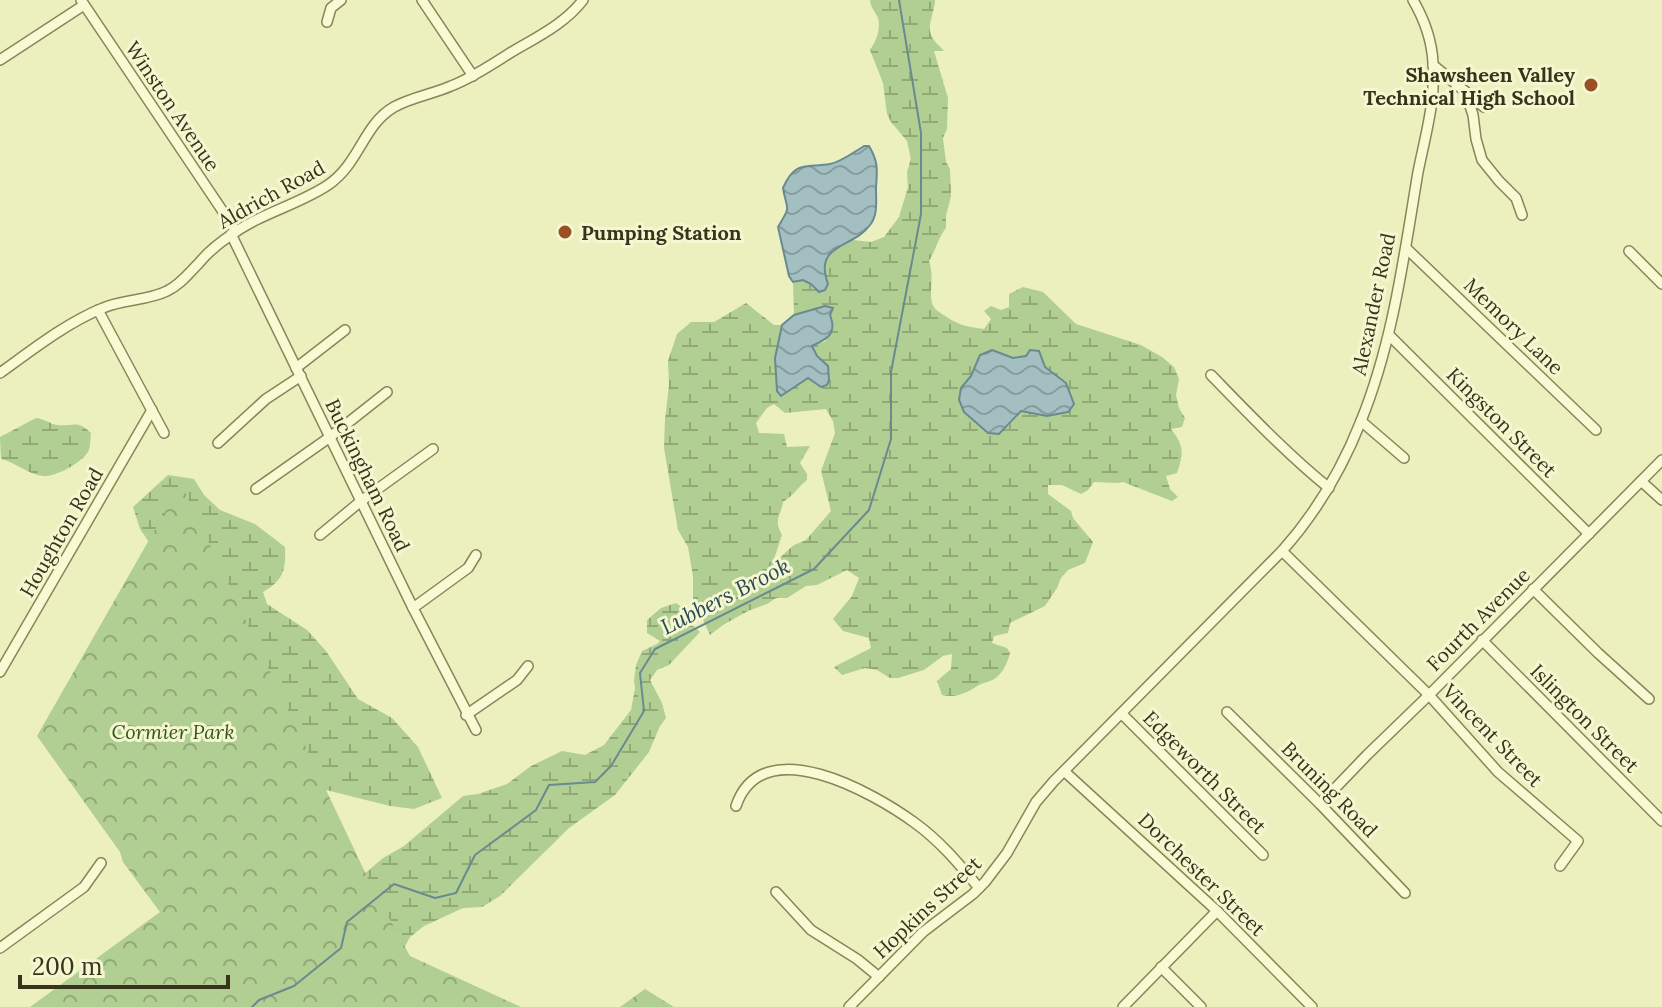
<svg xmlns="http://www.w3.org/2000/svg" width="1662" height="1007" font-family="Lora,serif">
<defs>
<pattern id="wetland-marsh" width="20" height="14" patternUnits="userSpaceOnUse" patternTransform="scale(2)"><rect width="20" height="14" fill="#b1ce93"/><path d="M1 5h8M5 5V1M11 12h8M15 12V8" fill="none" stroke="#91a877"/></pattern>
<pattern id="park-crowns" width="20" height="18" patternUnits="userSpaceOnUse" patternTransform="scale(2)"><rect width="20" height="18" fill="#b1ce93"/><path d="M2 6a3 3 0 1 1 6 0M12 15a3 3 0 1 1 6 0" fill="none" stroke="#91a877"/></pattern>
<pattern id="water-waves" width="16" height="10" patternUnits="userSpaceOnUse" patternTransform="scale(2)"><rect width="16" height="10" fill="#a3bfc2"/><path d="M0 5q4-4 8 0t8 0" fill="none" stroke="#869c9d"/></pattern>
</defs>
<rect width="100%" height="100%" fill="#ecf0bf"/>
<g fill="url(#wetland-marsh)" fill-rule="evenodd">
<path d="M870,0H935C935,11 927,24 931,35C933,41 940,46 944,51H934L948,98L947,129L943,138L946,162L950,169L951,196L946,216V228C938,238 936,250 929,261C933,273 931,282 931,293C931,310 937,310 948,318C961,326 969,327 984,329L991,319L984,311L991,306L1001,310L1009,307V294L1023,287L1043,292L1076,324L1141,345L1162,357L1174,367L1179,379L1176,395L1179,408L1185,418L1182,427L1171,429C1184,446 1184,453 1177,473L1166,476L1170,489L1178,497L1172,501L1123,482L1118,483L1094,482L1088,490L1081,494L1062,485H1048V494L1071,511L1073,518L1093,542L1085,563L1068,570L1061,578L1057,588L1045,606L1010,623L1008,633L994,636L992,643L1007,648L1010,653C1008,661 1004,671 997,677C993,681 985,682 979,685C966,693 958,698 942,695L937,681L951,669L952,654L943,656L924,670L898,678H890L877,670L865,668L842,675L834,667L871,648L869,638L843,631L833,619L852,596L859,578L847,570L817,585L806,586L787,598H776L767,604L748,611L723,625L710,635L693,598V576L688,547L678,530L664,448L665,419L669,385L668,361L677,334L691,322H714L746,303L774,325H782L775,358L777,391L782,396L808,377L821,387L823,364L812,346L826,341L811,309L794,315L793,282L803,280L811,284L814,289L825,275L826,259L832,251L853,240L871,242L884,237L899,217L908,187L907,172L911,159L907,141L891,122L887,114L883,83L870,50C876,41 881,29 878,18C875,11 871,9 870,0ZM999,353L1014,358L1026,356L1045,367L1066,383L1068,412L1047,416L1021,411L1009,425L961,388L971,376ZM774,404L785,413L826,409L833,421L835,433L821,471L831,511L806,540L794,545L778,559H774L782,535C773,519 781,516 783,502C793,496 798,487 807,480V474L800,463L810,446L787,447L784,434L759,433L756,423L767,408Z"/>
<path d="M36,418C45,419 50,424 57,425C73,427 77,419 91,433C90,439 91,446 88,452C81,463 56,477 43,476C29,475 15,462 1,459L0,437Z"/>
<path d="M168,475L194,479L204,495L220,510L255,524L285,547C286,571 283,580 263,592L267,604L307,630L326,651L358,699L392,718L418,747L442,798L414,809L390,806L318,788L140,529L133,507Z"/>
<path d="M676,603C685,609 690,613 691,624L700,632L669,665L657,670L650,680L662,703L666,718L660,726L649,752L615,795L569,828L500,896L482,907L463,908L424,926L410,937L403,950L193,1007L349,887L383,858L404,846L463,796L478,794L507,784L531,766L562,751L585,755L604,745L631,710L635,688L634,681L636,665L642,651L657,644L660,641L647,633V620L661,608Z"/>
</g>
<g fill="url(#park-crowns)">
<path d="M181,484L373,889L410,956L521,1007H30L160,912L123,862L120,852L37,736Z"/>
<path d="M645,989L674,1007H620Z"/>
</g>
<g fill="url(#water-waves)" stroke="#698b90" stroke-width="2">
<path d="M864,146H869C879,163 877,170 876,188C876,201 878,215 870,225C853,249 813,243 828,284L825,290L819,292L811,284L803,280L793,282L789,276L778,227C792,204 787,212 783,188C795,160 806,168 830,164C841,162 854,152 864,146Z"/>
<path d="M825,306L833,308L830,315C838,335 826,339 812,346L817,356L828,366L829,380L827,385L821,387L808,378L781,396L777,391L775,358L782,325L794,315Z"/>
<path d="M992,350L1013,358L1026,356L1030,350L1039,351L1045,367L1066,383L1074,404L1068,412L1047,416L1021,411L999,434L988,433L964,412L959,400L961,388L971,376L980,355Z"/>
</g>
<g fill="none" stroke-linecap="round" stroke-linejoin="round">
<path stroke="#698b90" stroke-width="2" d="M252,1007L259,1000L294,986L341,948L347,922L394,884L435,898L456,893L475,855L536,810L549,785L595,782L611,766L644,711L640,673L655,649L814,569L869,510L891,439V372L921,214V133L899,0"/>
<g stroke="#8a8557" stroke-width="12">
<g id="minor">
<path d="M81,0L236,231"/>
<path d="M422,0L473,76"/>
<path d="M327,22L331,8L341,0"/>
<path d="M0,60L84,5"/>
<path d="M1433,65L1484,107"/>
<path d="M1465,91L1473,115L1476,139L1482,160L1499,181L1516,198L1522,215"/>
<path d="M231,234L413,608L476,730"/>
<path d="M1406,248L1596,430"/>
<path d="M1629,251L1662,284"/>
<path d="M98,310L164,433"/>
<path d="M1389,335L1589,534"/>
<path d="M296,368L345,330"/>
<path d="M0,373C32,350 66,323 103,308C123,299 147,301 167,291C180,285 189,273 199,263C208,252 219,243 231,235C261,213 298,205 328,185C360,163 363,125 394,107C412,97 433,94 451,86C472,78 491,65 510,53C535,38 565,24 583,0"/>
<path d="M1211,375C1249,414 1287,454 1329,488"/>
<path d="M1361,421L1404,458"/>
<path d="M218,443L266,399L301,376"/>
<path d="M1641,481L1662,500"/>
<path d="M256,489L330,437L387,392"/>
<path d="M320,535L361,501L433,449"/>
<path d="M1282,551L1429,695L1498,772L1578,841L1560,866"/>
<path d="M1533,589L1598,653L1649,699"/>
<path d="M413,608L468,568L476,555"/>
<path d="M1482,640L1662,821"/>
<path d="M0,672L152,410"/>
<path d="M1227,712L1320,804L1405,893"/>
<path d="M1122,714L1263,855"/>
<path d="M466,715L517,680L528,666"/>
<path d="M1064,771L1217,911L1312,1007"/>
<path d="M1320,804L1367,755L1429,695L1662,460"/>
<path d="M736,806C762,729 874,793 915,823C940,841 959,864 979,888"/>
<path d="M776,892L811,930L857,959L879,977"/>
<path d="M0,948L84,887L101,863"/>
<path d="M1161,967L1201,1007"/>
<path d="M849,1007L923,932L973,894L985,882L1007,853L1036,802L1054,781L1282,551C1316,513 1342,469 1361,421C1393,342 1404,256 1418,172C1425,137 1436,100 1433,63C1432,41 1424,19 1413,0"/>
<path d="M1123,1007L1217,911"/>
</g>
</g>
<use href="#minor" stroke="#f7fad3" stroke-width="9"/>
</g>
<g fill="#9b5024" stroke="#f4f7cf" stroke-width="3">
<circle cx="1591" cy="85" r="8"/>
<circle cx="565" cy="232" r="8"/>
</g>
<g text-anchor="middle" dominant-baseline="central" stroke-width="6" stroke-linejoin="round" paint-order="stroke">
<g font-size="20" font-weight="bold" fill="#38341c" stroke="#f4f7cf" text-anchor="end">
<text x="1575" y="74">Shawsheen Valley<tspan x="1575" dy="23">Technical High School</tspan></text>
<text x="581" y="232" text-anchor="start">Pumping Station</text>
</g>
<g font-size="20" fill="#38341c" stroke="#f4f7cf">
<text transform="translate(173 106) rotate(56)">Winston Avenue</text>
<text transform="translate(271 194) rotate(-29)">Aldrich Road</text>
<text transform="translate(1373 304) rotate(-78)">Alexander Road</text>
<text transform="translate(1514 326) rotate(44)">Memory Lane</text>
<text transform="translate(1502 422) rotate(45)">Kingston Street</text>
<text transform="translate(368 475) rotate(64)">Buckingham Road</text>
<text transform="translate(61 532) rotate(-60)">Houghton Road</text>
<text transform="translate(1478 619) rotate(-45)">Fourth Avenue</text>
<text transform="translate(1585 718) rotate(45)">Islington Street</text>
<text transform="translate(1493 735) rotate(46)">Vincent Street</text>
<text transform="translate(1205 772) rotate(45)">Edgeworth Street</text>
<text transform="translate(1330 789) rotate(45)">Bruning Road</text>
<text transform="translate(1202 874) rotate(44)">Dorchester Street</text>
<text transform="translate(927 907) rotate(-43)">Hopkins Street</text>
</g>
<g font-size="20" font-style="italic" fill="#355621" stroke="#f4f7cf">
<text x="173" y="731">Cormier Park</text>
</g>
<g font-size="22" font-style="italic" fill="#2a4a59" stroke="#f4f7cf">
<text transform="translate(725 596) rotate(-27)">Lubbers Brook</text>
</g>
</g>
<path d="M20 975v12h208v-12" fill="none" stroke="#38341c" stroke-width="4"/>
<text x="32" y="975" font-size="24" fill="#38341c" stroke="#f4f7cf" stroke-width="6" paint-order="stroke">200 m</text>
</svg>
